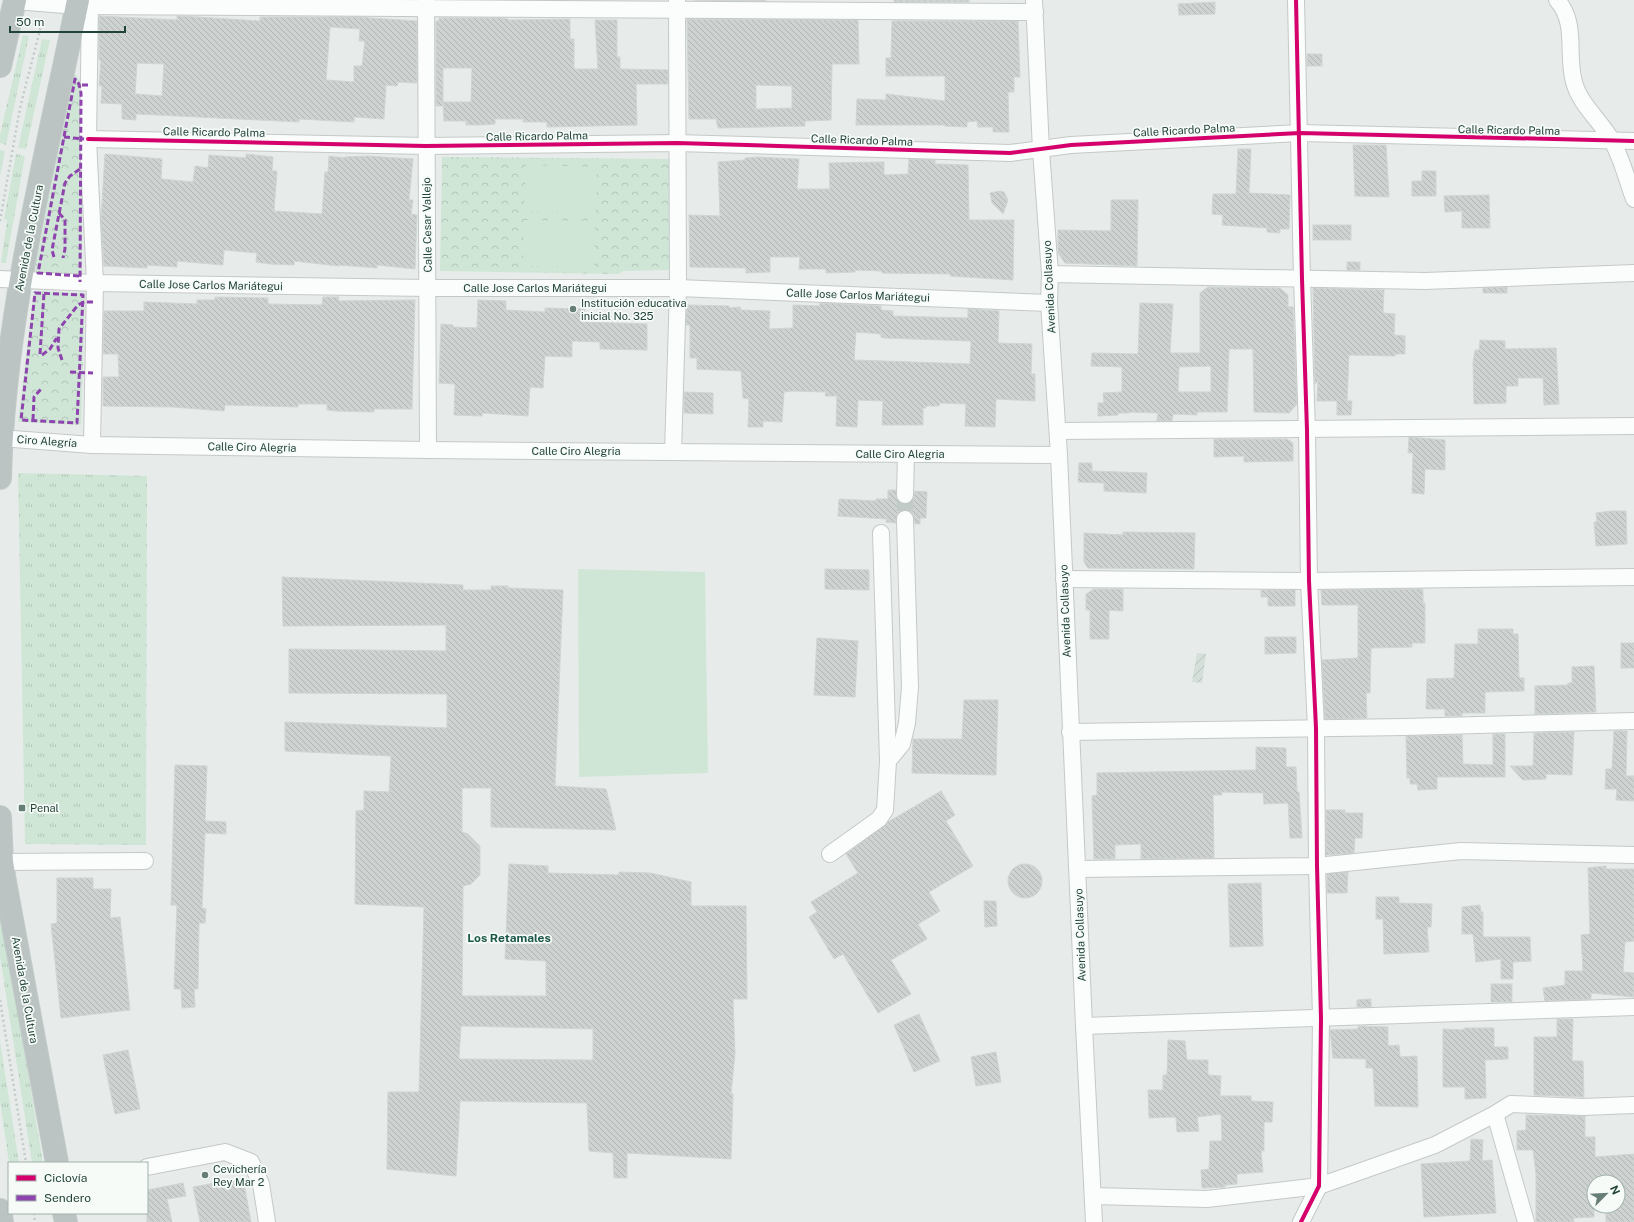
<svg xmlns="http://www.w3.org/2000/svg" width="1634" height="1222" font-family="'Public Sans',sans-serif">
<defs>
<pattern id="industrial-furrows" width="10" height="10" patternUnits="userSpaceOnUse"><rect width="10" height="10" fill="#d4dfda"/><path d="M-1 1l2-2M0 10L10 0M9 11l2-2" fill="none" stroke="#b6c1bc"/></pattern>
<pattern id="grass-tufts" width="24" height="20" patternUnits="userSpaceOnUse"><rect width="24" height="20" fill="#cfe6d6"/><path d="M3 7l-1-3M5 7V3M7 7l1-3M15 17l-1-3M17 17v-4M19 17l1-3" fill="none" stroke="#b1c6b8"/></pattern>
<pattern id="park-crowns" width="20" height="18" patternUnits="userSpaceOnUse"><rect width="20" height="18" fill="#cfe6d6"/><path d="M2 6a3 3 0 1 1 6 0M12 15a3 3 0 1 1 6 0" fill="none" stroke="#b1c6b8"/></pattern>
<pattern id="building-back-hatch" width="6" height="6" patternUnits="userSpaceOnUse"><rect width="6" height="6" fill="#ced3d1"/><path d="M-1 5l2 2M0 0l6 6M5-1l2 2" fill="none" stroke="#b1b6b4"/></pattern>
</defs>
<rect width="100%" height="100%" fill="#e7ecea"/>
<path fill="url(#industrial-furrows)" d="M1197,653L1206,654L1202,683L1192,682Z"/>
<g fill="url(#grass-tufts)">
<path d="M23,35L29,36L6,145L0,143V135Z"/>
<path d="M42,39L50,40L26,149L18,148Z"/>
<path d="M0,150L5,151L0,176Z"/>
<path d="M16,154L25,156L6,263H1L7,220L4,219Z"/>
<path d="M18,473L147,476L146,845L25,844Z"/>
<path d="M0,893L3,922L43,1163H32L0,956Z"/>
<path d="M0,1041L19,1163H9L0,1101Z"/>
</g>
<g fill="url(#park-crowns)">
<path d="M74,72L82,85V280L34,275Z"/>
<path d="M442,157L669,159L670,270L623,271L619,274L440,271Z"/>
<path d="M34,291L85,293L81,425L18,422Z"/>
</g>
<g fill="#cfe6d6">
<path d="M526,165L597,167L596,213L524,212Z"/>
<path d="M524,220L595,221L594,267L523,266Z"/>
<path d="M578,569L705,572L708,773L579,777Z"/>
</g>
<g fill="url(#building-back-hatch)" stroke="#cfd5d3" fill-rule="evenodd">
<path d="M693,0H766V1Z"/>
<rect x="894" y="0" width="75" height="2"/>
<path d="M1215,2V14L1179,15L1178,4Z"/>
<path d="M99,16L177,20V16H181L260,21V17H355L417,21V83L398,82L397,86L386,85L384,119L354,117V122L299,119V122L136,114V120L122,119V104L101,103L102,86H99L101,60H99ZM330,27L360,29L359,41H365L362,66H354V82L326,80ZM137,63L164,64L162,96L135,94Z"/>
<path d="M439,18H501L508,19V20L570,19V39H574V69H598L595,20H617V57H620V69L668,70V84H636L637,125L547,127V122H523V119H495V124L480,125H466V121H444L443,102H471L472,68H443V106H436V21H439Z"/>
<path d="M687,19L858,20L859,64H832L831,120L805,121V126L718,128L716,119H689ZM756,85L792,86V108L756,109Z"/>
<path d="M892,21H1018L1020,77H1014V92H1008L1009,132H993V127H978L977,121L967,122V127L945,126V125H856L857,99L886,100V94L945,101V76H886V58H891Z"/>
<rect x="1307" y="54" width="15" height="12"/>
<path d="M1353,145H1386L1389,197L1355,196Z"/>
<path d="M1238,149H1251L1249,193L1290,195L1289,229H1280V233L1267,232V228L1222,225L1223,215L1212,214L1213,194H1236Z"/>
<path d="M105,154L162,159L161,179L193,182L195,166L208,168L209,155L246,158V154L273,157L272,171H277L274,211L322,214L325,172H328L329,156L345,158V157L368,156L413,159L409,200H413L411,214L417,215L415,269L377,265V268L339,265V266L294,261V265L270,264L256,262L257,253L224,250L223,265L177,261V267L147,265V268L104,266L101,220Z"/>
<path d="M757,157L799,159L797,189H830L829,163L884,162V175L908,174L909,159L935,160V164L968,165L969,220H1014L1013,280L950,276V274L882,273V271L855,270V272L826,273V269H799L800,257H770V272L746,273V268L690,267L689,215L720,216L718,162L745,160V158Z"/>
<path d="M1422,171H1436V196H1412V181H1422Z"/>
<path d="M1000,191L1004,192L1008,200L1003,214L992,203L990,193Z"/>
<path d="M1489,195L1490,228H1462V211L1445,212L1444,196Z"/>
<path d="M1111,200H1138L1137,266L1065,263L1058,253V230L1111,231Z"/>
<rect x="1313" y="225" width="38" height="15"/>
<rect x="1347" y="262" width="13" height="8"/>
<path d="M1208,287L1280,288L1288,295V307H1293L1297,404L1289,413L1254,412L1253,349H1229L1227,412H1197V415L1173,414L1172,421H1157L1158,413L1129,412V413H1118V415L1098,416V403H1104L1103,393L1122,392V367L1091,366L1092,353L1138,354L1140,303L1173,304L1170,353H1200V293ZM1211,366V392H1178L1179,367Z"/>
<path d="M1507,287V293H1483V288Z"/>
<path d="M1313,288L1384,290L1383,313L1395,314L1394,335L1405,336V354H1395V356L1349,355L1347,401H1352L1351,415H1337V401H1317L1318,381L1315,384Z"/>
<path d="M215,297L268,298V304L322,305L323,297H339L338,301L415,300L412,409H374V412L336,411L327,410V404H298V407L225,405L224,411L173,407L103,406V377H119L118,354H103L104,311H144V302L197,304V300H215Z"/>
<path d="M478,300L506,301V310L545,312V308L585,309V322L647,324V350L600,349V342L572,341V357L545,356L543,388L530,387L528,416L482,413V416L454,415L455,384L439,383L441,324L453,325V327L477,328Z"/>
<path d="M820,303L881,306V310L893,311V316L968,318V309L999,311L998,343L1032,344L1031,374H1035V401L996,399L995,427L965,426L966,404L940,403L939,406H926V408H923V425H882L883,401L858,400L857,427L836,426L837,396H825L826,392L792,391L784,392L782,422L763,421V427H748L749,399L743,398L741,371L697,369V358H690V325H686L687,305L729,306V308L740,307L741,310L770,311L769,329L793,328V305L820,306ZM856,332L881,334V337L884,338L971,341L970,364L854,360Z"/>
<path d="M1480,340L1505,341V349L1556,348L1559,404L1544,405L1543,378H1518V386H1506V403L1474,404L1473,363L1475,350H1479Z"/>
<path d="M684,392L713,393V414L684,413Z"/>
<path d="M1409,437L1445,440V470L1425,469L1424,494L1412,493L1413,453H1408Z"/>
<path d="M1214,439H1287L1293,443V461L1244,462V456L1214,457Z"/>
<path d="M1079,463H1092V471L1147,473L1146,493L1104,491V483L1078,482Z"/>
<path d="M888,490H896L897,500L904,504L913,500L915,491L927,492L926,518H920V524H915L913,514L905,510L897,514L896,523L886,522L887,519L838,516L839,499L876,501V499H888Z"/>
<path d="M1612,511H1626L1627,544L1596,546L1594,522H1597L1596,513Z"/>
<path d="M1123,532L1195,533L1194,569L1088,568L1084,562V533L1123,535Z"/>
<path d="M825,569L869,570V590L825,589Z"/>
<path d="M282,577L463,585V590H491V586H508V588L563,590L555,786L606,789L616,830L491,827V788H462V832L468,834L480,846V875L471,884L463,886L462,996H546V961L505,959L509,864L548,866V873L619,875V872L650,873L691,882V906H746L747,999H733L735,1053L731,1094H733L731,1159L627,1153V1178H614L613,1153L589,1151L587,1103L460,1101L456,1176L387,1169L388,1092H419L424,907L355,904L356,811L364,810V791L389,792L391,756L285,751V722L447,728V694L289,693V649L446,651V625L283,626ZM461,1026L593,1029V1060L459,1059Z"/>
<path d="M1094,589H1123V611L1109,610V639H1090V610H1086V594Z"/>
<path d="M1423,589V603H1425V643H1412V647L1371,648L1370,693H1366L1367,718L1325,719L1322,660L1358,658V605H1322L1321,590Z"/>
<path d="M1261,590H1295V606H1268V597H1261Z"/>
<path d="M1478,629H1513V634H1518L1519,678H1524V691L1485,692V713H1462V716H1445V709H1426L1427,679L1454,678L1455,644H1478Z"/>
<path d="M1265,637H1296V653L1265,654Z"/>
<path d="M817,638L858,641L855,697L814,695Z"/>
<rect x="1621" y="643" width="13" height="25"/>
<path d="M1594,666L1596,712L1535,714V686L1568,685V683H1572V667Z"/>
<path d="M964,700H998L996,775L912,773L913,739H962Z"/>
<path d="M1614,731H1627L1626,776H1634V801L1616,800L1617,789H1605L1606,769H1612Z"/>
<path d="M1574,732L1572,775L1546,774V779L1523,780L1510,766H1533L1534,733Z"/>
<path d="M1493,734H1505V777H1437V789L1418,790L1417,784H1410V778H1407L1406,736L1462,735L1463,764L1493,765Z"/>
<path d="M1256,747L1286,748V767H1296L1297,792H1299L1302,838H1290L1288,803L1264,804L1263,793L1222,792V795H1213L1214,858L1141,859V844L1115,845V859H1094L1092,796L1097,795V773L1256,770Z"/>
<path d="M175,765L207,766L205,821L226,822V834L205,833L202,908L206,909L205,923H199L198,989H194L195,1007L182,1008L181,989H174L177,905H171Z"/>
<path d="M941,791L955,815L946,821L973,866L929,892L940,911L918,924L927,939L891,960L911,994L878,1013L843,954L834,959L809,917L817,912L811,902L858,873L846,854L888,822Z"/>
<path d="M1326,810H1345V813H1363L1362,838H1355L1354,853L1326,855Z"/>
<circle cx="1025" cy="881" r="17"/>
<path d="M1606,866V869H1634V941L1625,942L1623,972L1634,973V997L1591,993V999L1545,1001L1543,988L1565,985V971H1583L1581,935L1590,934L1588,868Z"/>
<path d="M1348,872L1347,893H1327V874Z"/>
<path d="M57,878H93V889H111L110,918L120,917L130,1010L61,1018L51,924L57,923Z"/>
<path d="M1261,883L1263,946L1230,947L1228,884Z"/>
<path d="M1376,897H1399V903L1432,904L1431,927H1427L1429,952L1384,954L1383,919H1376Z"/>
<path d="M984,901H996L997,926L985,927Z"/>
<path d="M1480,905L1481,912H1483V937H1530L1531,961L1513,962V979H1501V959L1476,962L1473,934H1462V907Z"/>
<rect x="1491" y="984" width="21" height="18"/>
<path d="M1371,999V1007H1357V1000Z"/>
<path d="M919,1014L940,1061L914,1072L894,1025Z"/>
<path d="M1557,1019H1573L1572,1061H1583L1584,1097L1534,1095V1037H1557Z"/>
<path d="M1358,1026L1388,1027V1046L1399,1045L1400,1057L1417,1056L1418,1107L1375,1106L1373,1068H1366V1059L1333,1058L1330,1030L1358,1029Z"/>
<path d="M1464,1028H1494V1047H1508V1059L1485,1060L1486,1098L1465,1099V1087H1443V1029L1464,1030Z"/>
<path d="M1168,1040L1185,1041L1187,1060H1208V1075L1221,1076L1220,1096H1251V1101L1273,1102L1272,1122H1264V1151H1261L1263,1172L1237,1174V1184L1225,1185V1187L1202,1188L1201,1170L1209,1169L1210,1141H1222L1221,1114L1197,1117L1199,1131L1177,1132L1176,1117L1149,1118L1148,1090H1163V1075H1167Z"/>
<path d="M128,1050L140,1109L115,1114L103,1055Z"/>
<path d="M996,1052L1001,1082L976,1086L971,1057Z"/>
<path d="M1526,1115L1585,1116V1137H1595V1157L1634,1154V1222H1606V1206H1618V1182H1594V1217L1573,1218L1574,1222H1536V1174L1533,1150H1517V1131L1526,1130Z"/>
<path d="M1471,1139L1483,1140L1482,1161L1492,1160L1496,1213L1424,1217L1421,1164L1470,1161Z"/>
<path d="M243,1178L251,1222H200L193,1187Z"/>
<path d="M183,1183L186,1196L167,1199L172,1222H147V1190Z"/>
</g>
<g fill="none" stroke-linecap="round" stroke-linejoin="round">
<path stroke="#c0cac7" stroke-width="16" stroke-dasharray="16 8" stroke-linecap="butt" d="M905,495V519"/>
<g stroke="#c4c9c7" stroke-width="18">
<g id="minor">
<path d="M426,0L428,450"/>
<path d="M1034,0L1041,150L1050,274L1049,303L1059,455L1084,1026L1094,1222"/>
<path d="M1296,0L1302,279L1307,430L1309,581L1316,728L1317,866L1321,1018L1319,1186L1301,1222"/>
<path d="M1557,0C1578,24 1566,54 1574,82C1580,105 1601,121 1612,141C1622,159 1627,180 1634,199"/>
<path d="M15,1L77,6L1035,12"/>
<path d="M90,6L88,139L95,283L92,445"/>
<path d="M88,139L426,146L677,143L1010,153L1071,145L1300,133L1634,141"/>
<path d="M1050,274L1425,281L1634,273"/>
<path d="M0,279L95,283L429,288H678L1049,303"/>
<path d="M1058,431L1634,426"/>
<path d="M0,438L92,445L428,450L1059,455"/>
<path d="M673,452L678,288L677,0"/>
<path d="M905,495L906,455"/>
<path d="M881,533L888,761"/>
<path d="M1064,579L1309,581L1634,577"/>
<path d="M1070,732L1404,727L1634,721"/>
<path d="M830,854L879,819L885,810L888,761L902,744L907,723L910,687L905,519"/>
<path d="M2,862L145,861"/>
<path d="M1078,869L1317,866L1461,851L1634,855"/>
<path d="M1084,1026L1634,1007"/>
<path d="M1495,1114L1511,1104L1583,1107L1634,1105"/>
<path d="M147,1167L225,1152L251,1162L261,1184L267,1222"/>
<path d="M1093,1196L1207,1199L1319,1186L1435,1145L1495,1114L1526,1222"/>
</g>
</g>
<g stroke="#c2cbc9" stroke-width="24">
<g id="highway">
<path d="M0,66L15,0"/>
<path d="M0,478C4,316 46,158 78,0"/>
<path d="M0,817L2,862L5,882L57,1163"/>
<path d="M0,1210L2,1222"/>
<path d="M64,1213L66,1222"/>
</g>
</g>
<g stroke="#c2cbc9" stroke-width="2.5" stroke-dasharray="2 3" stroke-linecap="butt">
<path d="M0,221L20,108L43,18"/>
<path d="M0,1000L26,1163"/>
<path d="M34,1213L35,1222"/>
</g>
<use href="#minor" stroke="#fbfcfc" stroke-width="16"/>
<use href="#highway" stroke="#bbc4c2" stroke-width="22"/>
<g stroke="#8e44ad" stroke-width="3" stroke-dasharray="6 3" stroke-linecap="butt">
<path d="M82,85H89"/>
<path d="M64,137L84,139"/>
<path d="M59,213L65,220V249L63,258"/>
<path d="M54,257L52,250L65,183L70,176L80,169"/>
<path d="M79,276L38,273L75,79L79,84L81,93L80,282"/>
<path d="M35,293L83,295L77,423L21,420Z"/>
<path d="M40,354L44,293"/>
<path d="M42,355L50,349L56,339L58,340"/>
<path d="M62,360L58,348L59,329L78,305L84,302H94"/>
<path d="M70,372L93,373"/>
<path d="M33,420L34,397L41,389"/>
</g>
<g stroke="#f6fbf8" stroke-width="6">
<g id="cycleway">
<path d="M1296,0L1302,279L1307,430L1309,581L1316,728L1317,866L1321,1018L1319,1186L1301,1222"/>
<path d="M88,139L426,146L677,143L1010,153L1071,145L1300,133L1634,141"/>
</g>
</g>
<use href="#cycleway" stroke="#d6006c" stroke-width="4"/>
</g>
<g fill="#677e77" stroke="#f6fbf8" stroke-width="1.5">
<circle cx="573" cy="309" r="4"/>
<rect x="18" y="804" width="8" height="8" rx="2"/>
<circle cx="205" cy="1175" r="4"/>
</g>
<g text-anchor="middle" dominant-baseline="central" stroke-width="3.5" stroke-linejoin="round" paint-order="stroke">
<g font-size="11" fill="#224339" stroke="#f6fbf8">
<text transform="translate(1184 130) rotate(-3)">Calle Ricardo Palma</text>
<text transform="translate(1509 130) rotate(1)">Calle Ricardo Palma</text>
<text transform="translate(214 132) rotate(1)">Calle Ricardo Palma</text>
<text transform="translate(537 136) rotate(-1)">Calle Ricardo Palma</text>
<text transform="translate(862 140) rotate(2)">Calle Ricardo Palma</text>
<text transform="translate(427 225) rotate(-91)">Calle Cesar Vallejo</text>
<text transform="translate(29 238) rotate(-79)">Avenida de la Cultura</text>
<text transform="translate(211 285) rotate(1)">Calle Jose Carlos Mariátegui</text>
<text transform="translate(1049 287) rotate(-93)">Avenida Collasuyo</text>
<text x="535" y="288">Calle Jose Carlos Mariátegui</text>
<text transform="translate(858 295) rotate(2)">Calle Jose Carlos Mariátegui</text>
<text transform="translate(47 441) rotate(4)">Ciro Alegría</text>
<text transform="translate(252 447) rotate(1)">Calle Ciro Alegria</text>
<text x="576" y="451">Calle Ciro Alegria</text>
<text x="900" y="454">Calle Ciro Alegria</text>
<text transform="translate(1065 611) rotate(-92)">Avenida Collasuyo</text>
<text transform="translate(1080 935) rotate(-92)">Avenida Collasuyo</text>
<text transform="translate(25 990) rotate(80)">Avenida de la Cultura</text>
</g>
<g font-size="11" fill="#224339" stroke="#f6fbf8" text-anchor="start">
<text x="581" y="303">Institución educativa<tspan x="581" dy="13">inicial No. 325</tspan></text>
<text x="30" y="808">Penal</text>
<text x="213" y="1169">Cevichería<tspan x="213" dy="13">Rey Mar 2</tspan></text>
</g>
<g font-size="12" font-weight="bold" fill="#1b5748" stroke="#f6fbf8">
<text x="509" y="938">Los Retamales</text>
</g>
</g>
<rect x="8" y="1162" width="140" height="52" fill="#f6fbf8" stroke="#a1b1ac"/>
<rect x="16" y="1175" width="20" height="6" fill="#d6006c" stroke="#a1b1ac"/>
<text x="44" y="1182" font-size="12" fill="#224339">Ciclovía</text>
<rect x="16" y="1195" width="20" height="6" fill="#8e44ad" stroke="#a1b1ac"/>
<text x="44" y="1202" font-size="12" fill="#224339">Sendero</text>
<g transform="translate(1606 1194) rotate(66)"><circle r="19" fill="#f6fbf8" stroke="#a1b1ac"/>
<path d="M0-3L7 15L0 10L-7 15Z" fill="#677e77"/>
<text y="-6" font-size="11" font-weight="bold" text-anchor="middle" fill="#224339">N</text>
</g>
<path d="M10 26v6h115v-6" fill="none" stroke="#224339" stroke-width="2"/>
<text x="16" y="26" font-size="12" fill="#224339" stroke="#f6fbf8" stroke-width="3" paint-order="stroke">50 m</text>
</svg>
